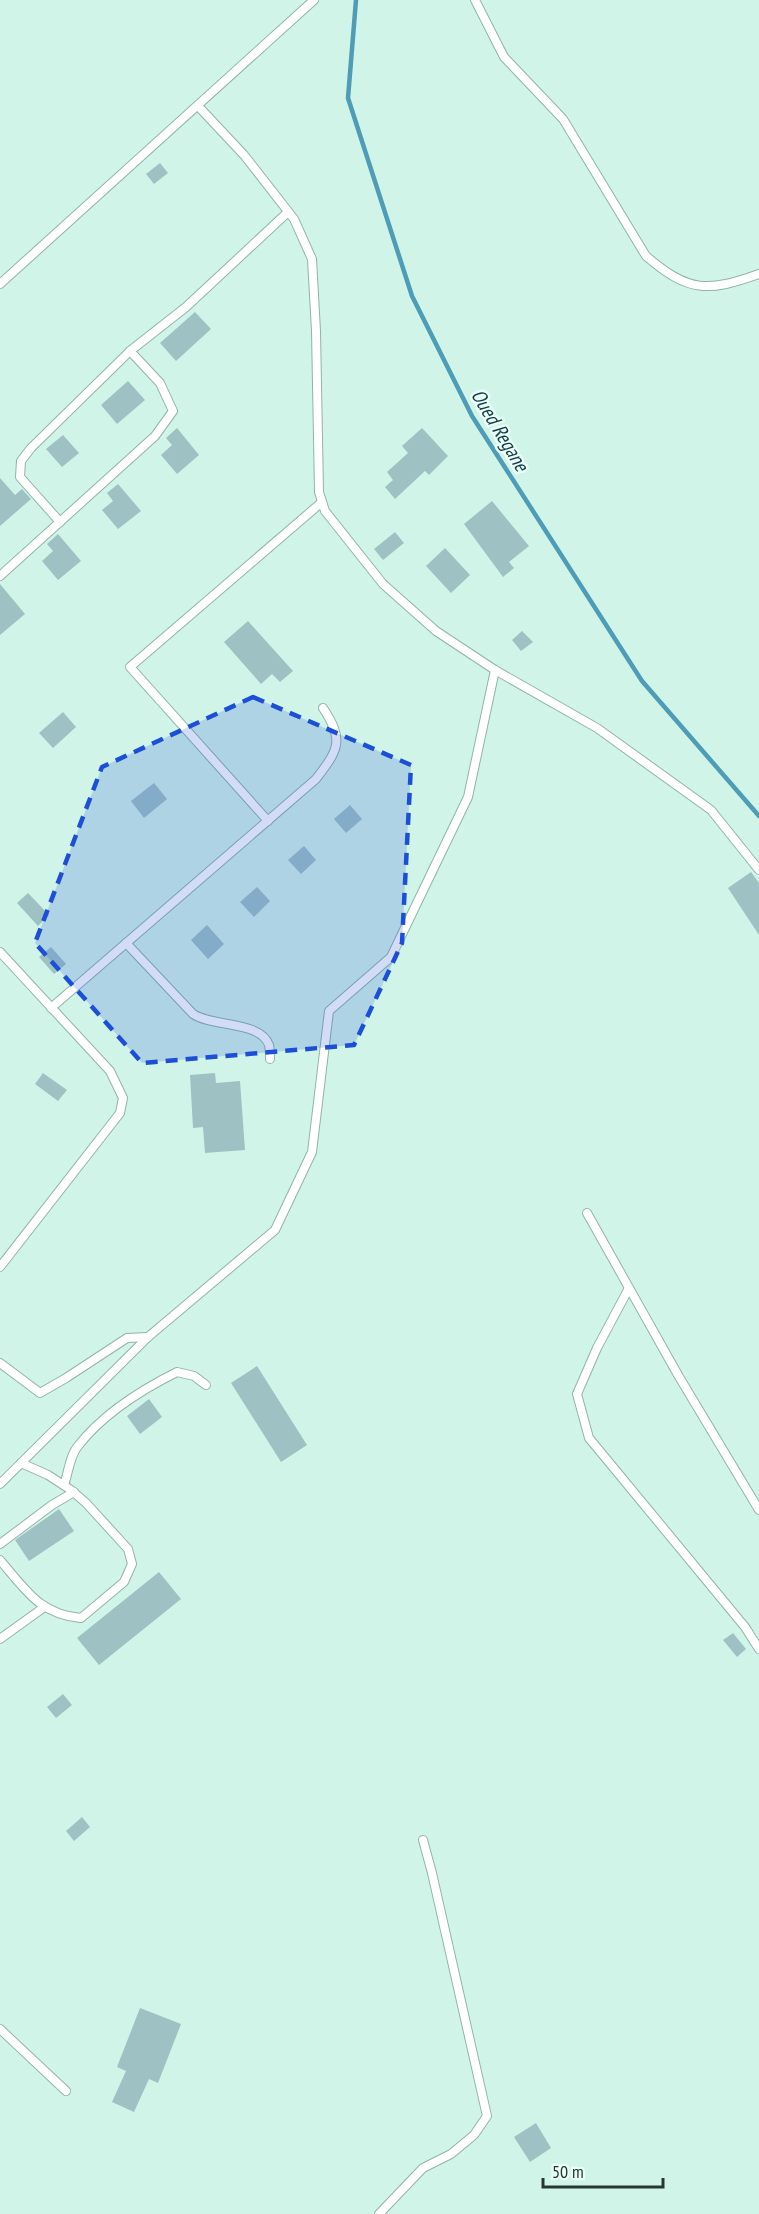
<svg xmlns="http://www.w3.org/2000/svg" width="759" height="2214" font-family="'PT Sans Narrow',sans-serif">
<rect width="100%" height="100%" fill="#d1f4e9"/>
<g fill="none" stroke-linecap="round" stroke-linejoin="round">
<path stroke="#4e9cb5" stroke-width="4.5" d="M356,0L348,98L412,296L472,416L642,681L759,816"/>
</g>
<g fill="#9ec2c3">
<path d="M160,163L168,173L154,184L146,174Z"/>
<path d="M195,312L211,329L176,361L160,343Z"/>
<path d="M128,381L145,400L117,424L101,405Z"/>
<path d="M177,428L199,455L177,474L161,455L172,445L166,438Z"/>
<path d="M422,428L448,456L429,475L425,471L395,499L385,487L393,480L387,472L408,453L402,446Z"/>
<path d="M63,435L79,453L62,467L46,449Z"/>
<path d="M0,478L15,495L22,489L31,499L0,526Z"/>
<path d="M118,484L141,511L118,529L102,510L113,501L107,493Z"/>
<path d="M492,501L529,546L509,562L514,568L503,577L464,524Z"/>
<path d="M395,532L404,543L383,560L374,549Z"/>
<path d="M58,534L81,561L58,580L42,561L53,551L47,544Z"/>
<path d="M445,548L470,575L451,593L426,566Z"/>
<path d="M0,584L25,614L0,635Z"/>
<path d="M248,621L293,671L280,682L272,674L261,684L224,642Z"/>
<path d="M522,631L533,642L521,651L512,640Z"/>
<path d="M63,712L76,727L53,748L39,733Z"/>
<path d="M154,783L167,799L144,818L131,801Z"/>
<path d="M350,805L362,819L346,833L334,819Z"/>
<path d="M304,846L316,860L301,874L288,860Z"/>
<path d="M751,872L759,883V935L728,888Z"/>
<path d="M257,887L270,901L254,917L240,902Z"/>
<path d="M28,893L49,915L38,926L17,903Z"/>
<path d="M207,925L224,944L208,959L191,940Z"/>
<path d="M51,947L66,964L54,974L39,957Z"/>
<path d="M43,1073L67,1090L58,1101L35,1084Z"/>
<path d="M215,1073L216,1083L240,1081L245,1150L205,1153L203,1127L193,1128L190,1075Z"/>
<path d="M257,1366L307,1445L281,1462L231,1383Z"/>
<path d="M149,1399L162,1417L140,1434L127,1416Z"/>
<path d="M59,1509L74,1531L29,1561L15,1540Z"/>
<path d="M159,1572L181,1599L99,1665L77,1638Z"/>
<path d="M733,1633L746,1649L737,1657L723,1640Z"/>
<path d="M63,1694L72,1705L56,1718L47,1707Z"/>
<path d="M82,1817L90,1827L74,1841L66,1831Z"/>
<path d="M140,2008L181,2024L158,2083L149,2079L134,2112L112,2102L126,2071L117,2067Z"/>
<path d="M536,2123L551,2148L530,2162L514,2137Z"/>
</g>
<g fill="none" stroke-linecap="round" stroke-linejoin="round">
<g stroke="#92b3a9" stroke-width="10">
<g id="service">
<path d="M475,0L504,57L563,119L646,256C689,293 708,292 759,274"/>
<path d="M198,106L244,155L294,219L312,259L316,331L319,492L325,511L383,584L436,631L495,670L597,728L711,810L759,870"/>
<path d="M0,284L314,0"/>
<path d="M60,522L20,477L21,461L31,448L130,351L186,307L288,212"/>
<path d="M0,576L155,436L173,411L160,383L130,351"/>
<path d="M268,821L130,667L322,502"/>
<path d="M126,943L193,1014C212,1027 261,1021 269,1045C270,1049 270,1055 270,1059"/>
<path d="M0,952L110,1071L123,1098L120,1113L0,1267"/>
<path d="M51,1008L316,779C338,750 345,741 323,708"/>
<path d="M587,1213L678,1375L759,1510"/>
<path d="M629,1288L597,1348L577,1394L589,1438L745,1627L759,1649"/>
<path d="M0,1363L40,1393L66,1378L127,1338L148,1337"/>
<path d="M0,1484L148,1337L275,1230L312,1152L329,1011L391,957L468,797L495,670"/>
<path d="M64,1485C68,1474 70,1455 78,1446C102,1415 143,1389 177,1372L194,1376L206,1385"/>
<path d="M0,1544L52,1505L74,1492"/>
<path d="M0,1560C25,1589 40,1615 81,1618L124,1582L132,1564L128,1549L86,1503L71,1490L48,1475L21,1463"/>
<path d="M0,1639L43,1608"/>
<path d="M0,2029L66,2091"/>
<path d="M379,2214L423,2168L451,2154L474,2135L487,2116L432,1873L423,1840"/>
</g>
</g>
<use href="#service" stroke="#fff" stroke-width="8"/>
</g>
<path fill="#1d4ed8" fill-opacity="0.2" stroke="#1d4ed8" stroke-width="4.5" stroke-dasharray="12 8" stroke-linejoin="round" d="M253,697L411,765L402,943L354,1045L142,1063L35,943L102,767Z"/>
<g text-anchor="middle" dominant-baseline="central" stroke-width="5" stroke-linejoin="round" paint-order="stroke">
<g font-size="20" font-style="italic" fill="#163b46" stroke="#e9fef7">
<text transform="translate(500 430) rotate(59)">Oued Regane</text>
</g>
</g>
<path d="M543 2178v9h120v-9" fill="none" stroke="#283632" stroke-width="3"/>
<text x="552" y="2178" font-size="18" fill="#283632" stroke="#e9fef7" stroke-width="4.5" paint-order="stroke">50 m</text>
</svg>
